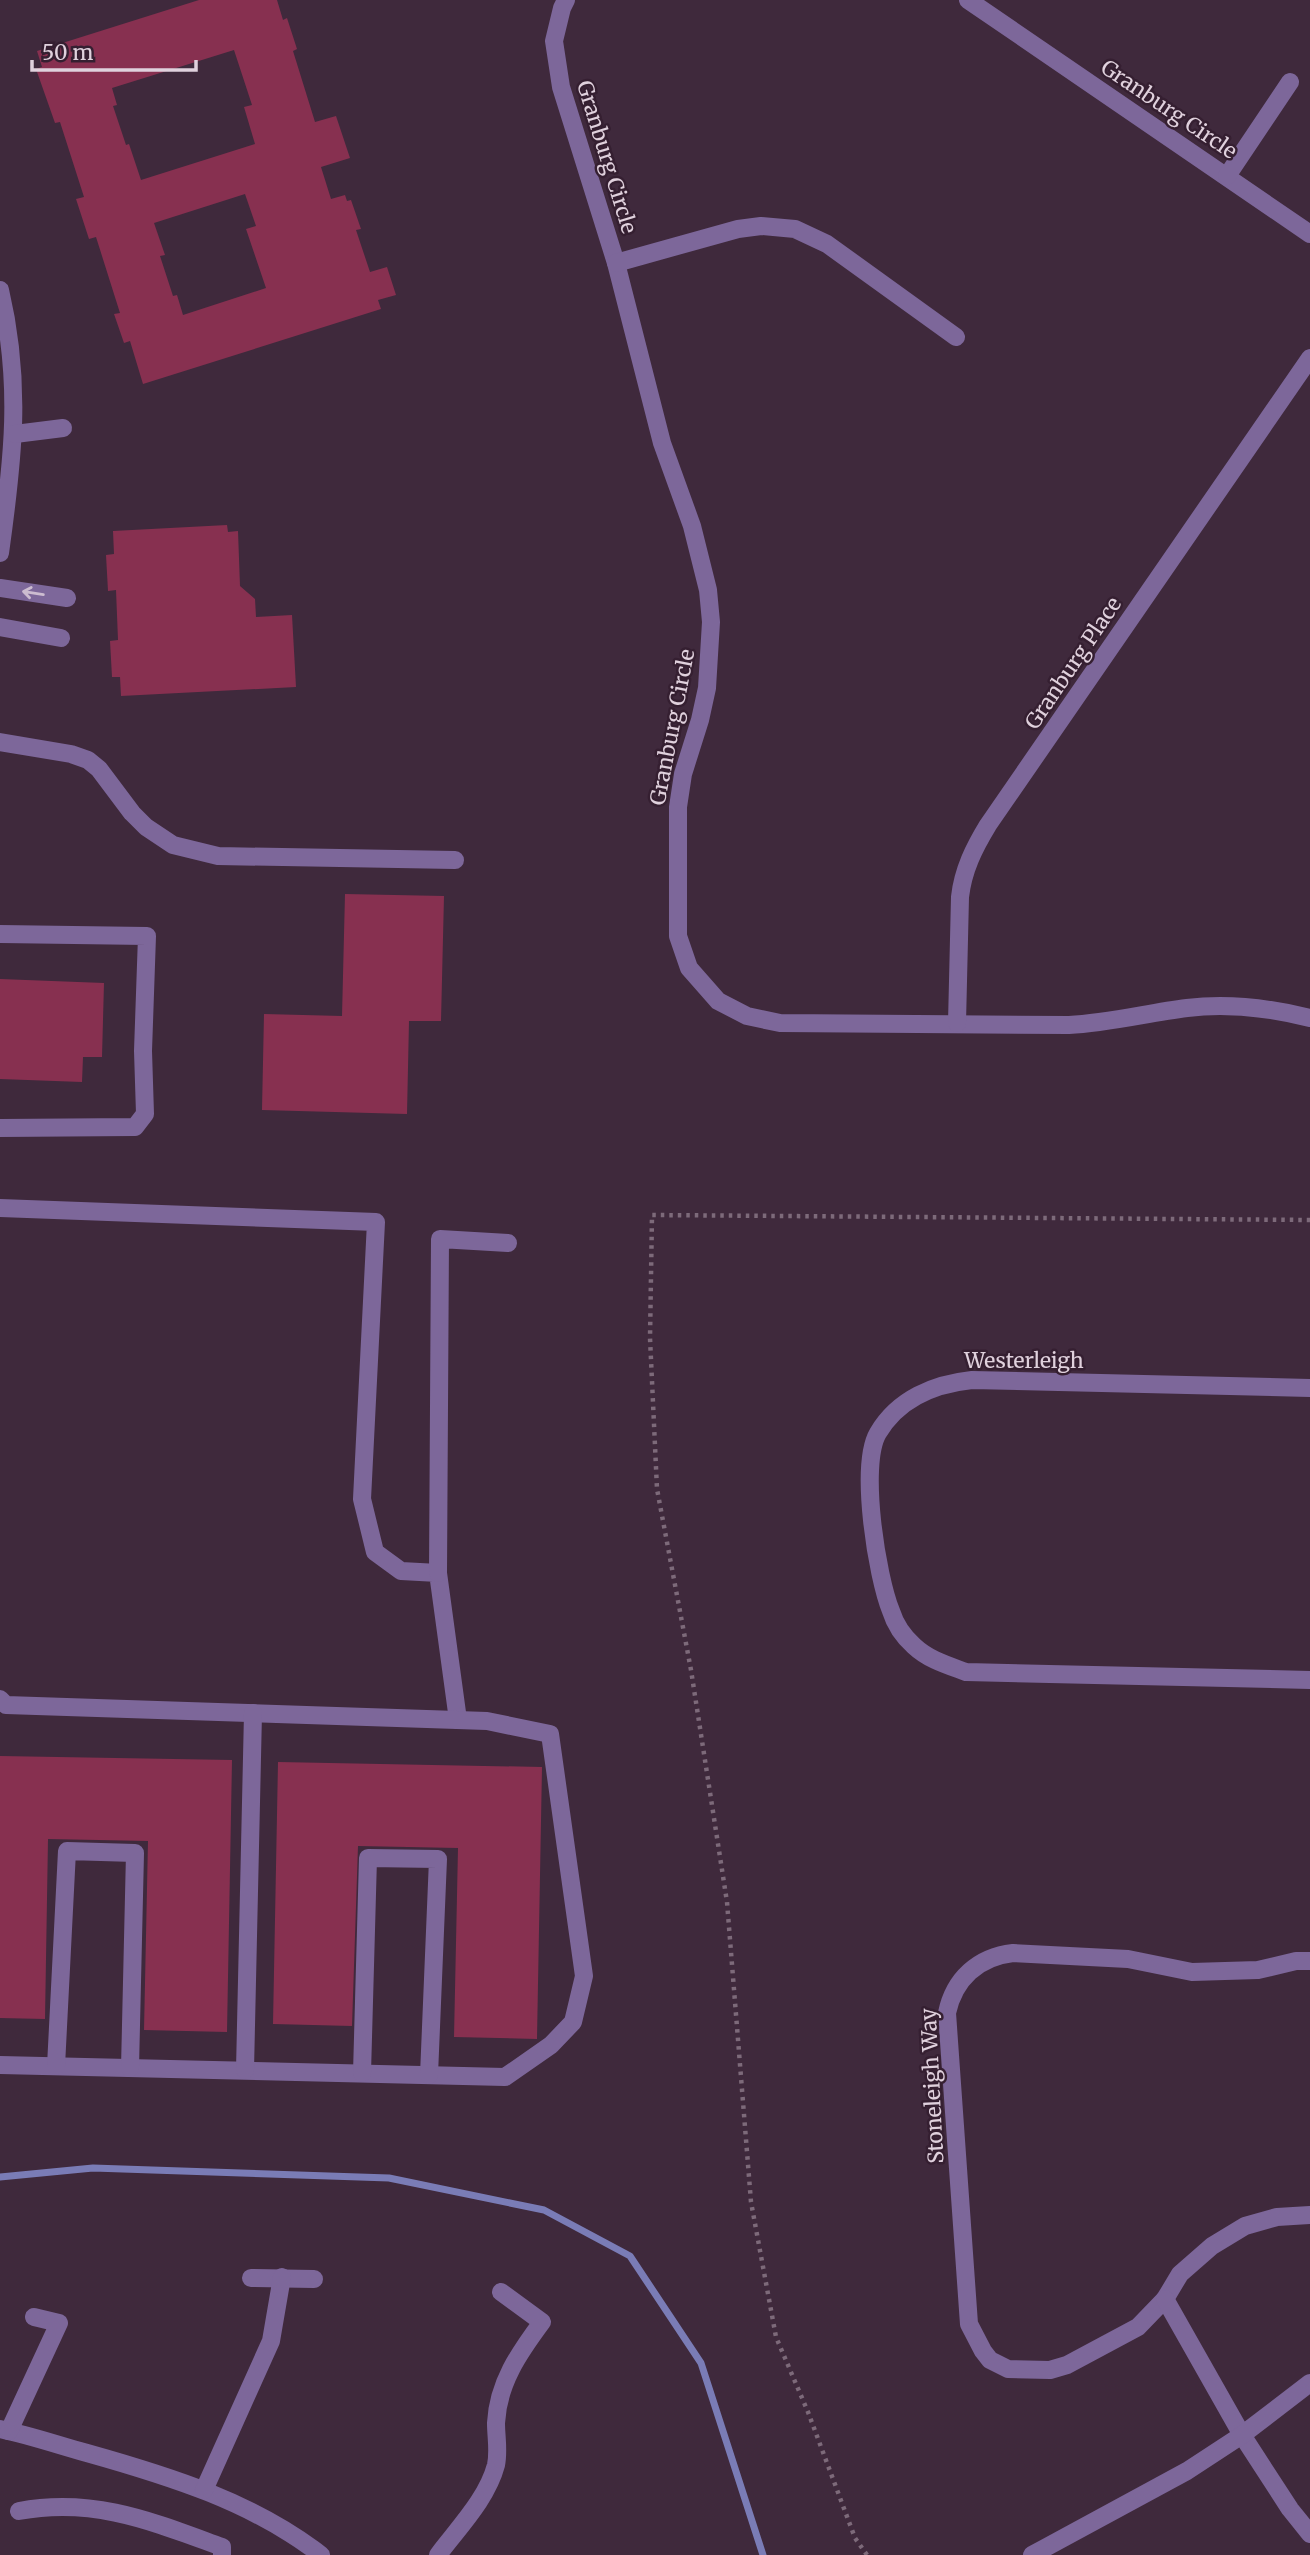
<svg xmlns="http://www.w3.org/2000/svg" width="1310" height="2555" font-family="Merriweather,serif">
<rect width="100%" height="100%" fill="#3f293c"/>
<g fill="none" stroke-linecap="round" stroke-linejoin="round">
<path stroke="#7a7cb6" stroke-width="7" d="M0,2177L93,2168L389,2178L544,2210L630,2256L701,2363L763,2555"/>
</g>
<g fill="#873050" fill-rule="evenodd">
<path d="M199,0H277L283,20L287,18L297,49L293,51L315,122L336,116L350,158L321,167L331,199L345,195L347,201L351,200L361,229L356,230L370,272L387,267L396,295L378,300L381,309L143,384L130,341L124,343L114,314L120,313L96,237L89,239L76,199L84,197L60,122L55,123L36,69L42,67L37,51ZM234,50L252,105L244,107L255,144L141,180L129,144L126,145L113,106L117,105L112,88ZM245,194L256,226L246,229L266,288L183,315L177,295L173,296L160,256L165,255L154,223Z"/>
<path d="M227,525L228,532L238,531L240,586L255,599L256,617L292,615L296,687L121,696L120,677H112L110,641L118,640L116,590L108,591L106,555L114,554L113,531Z"/>
<path d="M345,894L444,896L441,1021H409L407,1114L262,1110L264,1014L342,1016Z"/>
<path d="M0,979L104,983L102,1057H83L82,1082L0,1079Z"/>
<path d="M0,1756L232,1760L227,2032L144,2030L148,1841L48,1839L45,2019L0,2018Z"/>
<path d="M278,1762L542,1767L537,2039L454,2037L458,1848L358,1846L352,2026L273,2024Z"/>
</g>
<g fill="none" stroke-linecap="round" stroke-linejoin="round">
<path stroke="#7d6a7a" stroke-width="4.5" stroke-dasharray="3.5 5" stroke-linecap="butt" d="M867,2555L855,2538L808,2412L776,2337L751,2202L727,1902L691,1670L657,1489L650,1338L652,1215L1310,1220"/>
<g stroke="#7d679a" stroke-width="18">
<path d="M566,0L562,8L554,41L561,87L616,263L662,443L692,526L708,590L711,622L707,688L700,720L683,774L678,807V936L689,968L718,1001L747,1016L780,1023L1069,1025C1109,1023 1147,1013 1187,1008C1228,1003 1270,1008 1310,1018"/>
<path d="M968,0L1310,234"/>
<path d="M1227,176L1290,82"/>
<path d="M616,263L738,229L761,226L795,229L827,244L956,337"/>
<path d="M0,290C22,383 13,460 0,553"/>
<path d="M15,434L63,428"/>
<path d="M0,588L67,598"/>
<path d="M0,627L61,638"/>
<path d="M0,742L71,754L88,760L99,769L132,813L146,827L173,845L218,856L455,860"/>
<path d="M0,934L147,936L143,1051L145,1114L135,1127L0,1128"/>
<path d="M957,1023L960,897C963,870 974,848 988,825L1310,358"/>
<path d="M0,1208L376,1222L362,1499L375,1552L401,1571L438,1573L458,1720"/>
<path d="M1310,1388L972,1380C934,1384 898,1399 878,1433C859,1465 877,1577 891,1611C895,1624 904,1637 914,1646C929,1660 947,1665 966,1672L1310,1680"/>
<path d="M438,1573L440,1239L508,1243"/>
<path d="M0,1699L6,1705L487,1721L550,1734L584,1976L573,2022L551,2045L505,2077L0,2065"/>
<path d="M1310,1961H1296L1258,1970L1192,1972L1128,1959L1013,1953C978,1957 954,1979 947,2013L969,2324L983,2351L990,2360L1008,2369L1050,2370L1067,2365L1138,2327L1165,2299L1180,2274L1212,2246L1245,2226L1277,2217L1310,2215"/>
<path d="M56,2066L67,1851L135,1853L130,2068"/>
<path d="M245,2070L253,1713"/>
<path d="M362,2073L368,1858L438,1859L429,2075"/>
<path d="M251,2278L314,2279"/>
<path d="M1165,2299L1242,2435L1290,2509L1310,2534"/>
<path d="M0,2429C29,2435 58,2445 87,2453C169,2476 253,2502 321,2555"/>
<path d="M9,2431L59,2323L34,2317"/>
<path d="M204,2490L271,2341L282,2277"/>
<path d="M19,2511C95,2497 153,2522 222,2547V2555"/>
<path d="M438,2555C458,2528 487,2499 496,2465C499,2451 496,2437 496,2423C498,2383 519,2353 542,2322L501,2292"/>
<path d="M1032,2555L1187,2471L1242,2435L1310,2383"/>
</g>
</g>
<defs><path id="oneway-shaft" d="M-6 0H5M1.5-3L5.5 0L1.5 3" fill="none" stroke-width="1.6" stroke-linecap="round" stroke-linejoin="round" transform="scale(1.75)"/></defs>
<use stroke="#ccbcd0" href="#oneway-shaft" transform="translate(33 593) rotate(-171)"/>
<g text-anchor="middle" dominant-baseline="central" stroke-width="5" stroke-linejoin="round" paint-order="stroke">
<g font-size="21" fill="#e0d1dd" stroke="#351f31">
<text transform="translate(1169 109) rotate(34)">Granburg Circle</text>
<text transform="translate(607 157) rotate(73)">Granburg Circle</text>
<text transform="translate(1073 663) rotate(-56)">Granburg Place</text>
<text transform="translate(672 727) rotate(-79)">Granburg Circle</text>
<text x="1024" y="1360">Westerleigh</text>
<text transform="translate(932 2086) rotate(-93)">Stoneleigh Way</text>
</g>
</g>
<path d="M32 60v10h164v-10" fill="none" stroke="#e0d1dd" stroke-width="3.5"/>
<text x="42" y="60" font-size="21" fill="#e0d1dd" stroke="#351f31" stroke-width="5" paint-order="stroke">50 m</text>
</svg>
